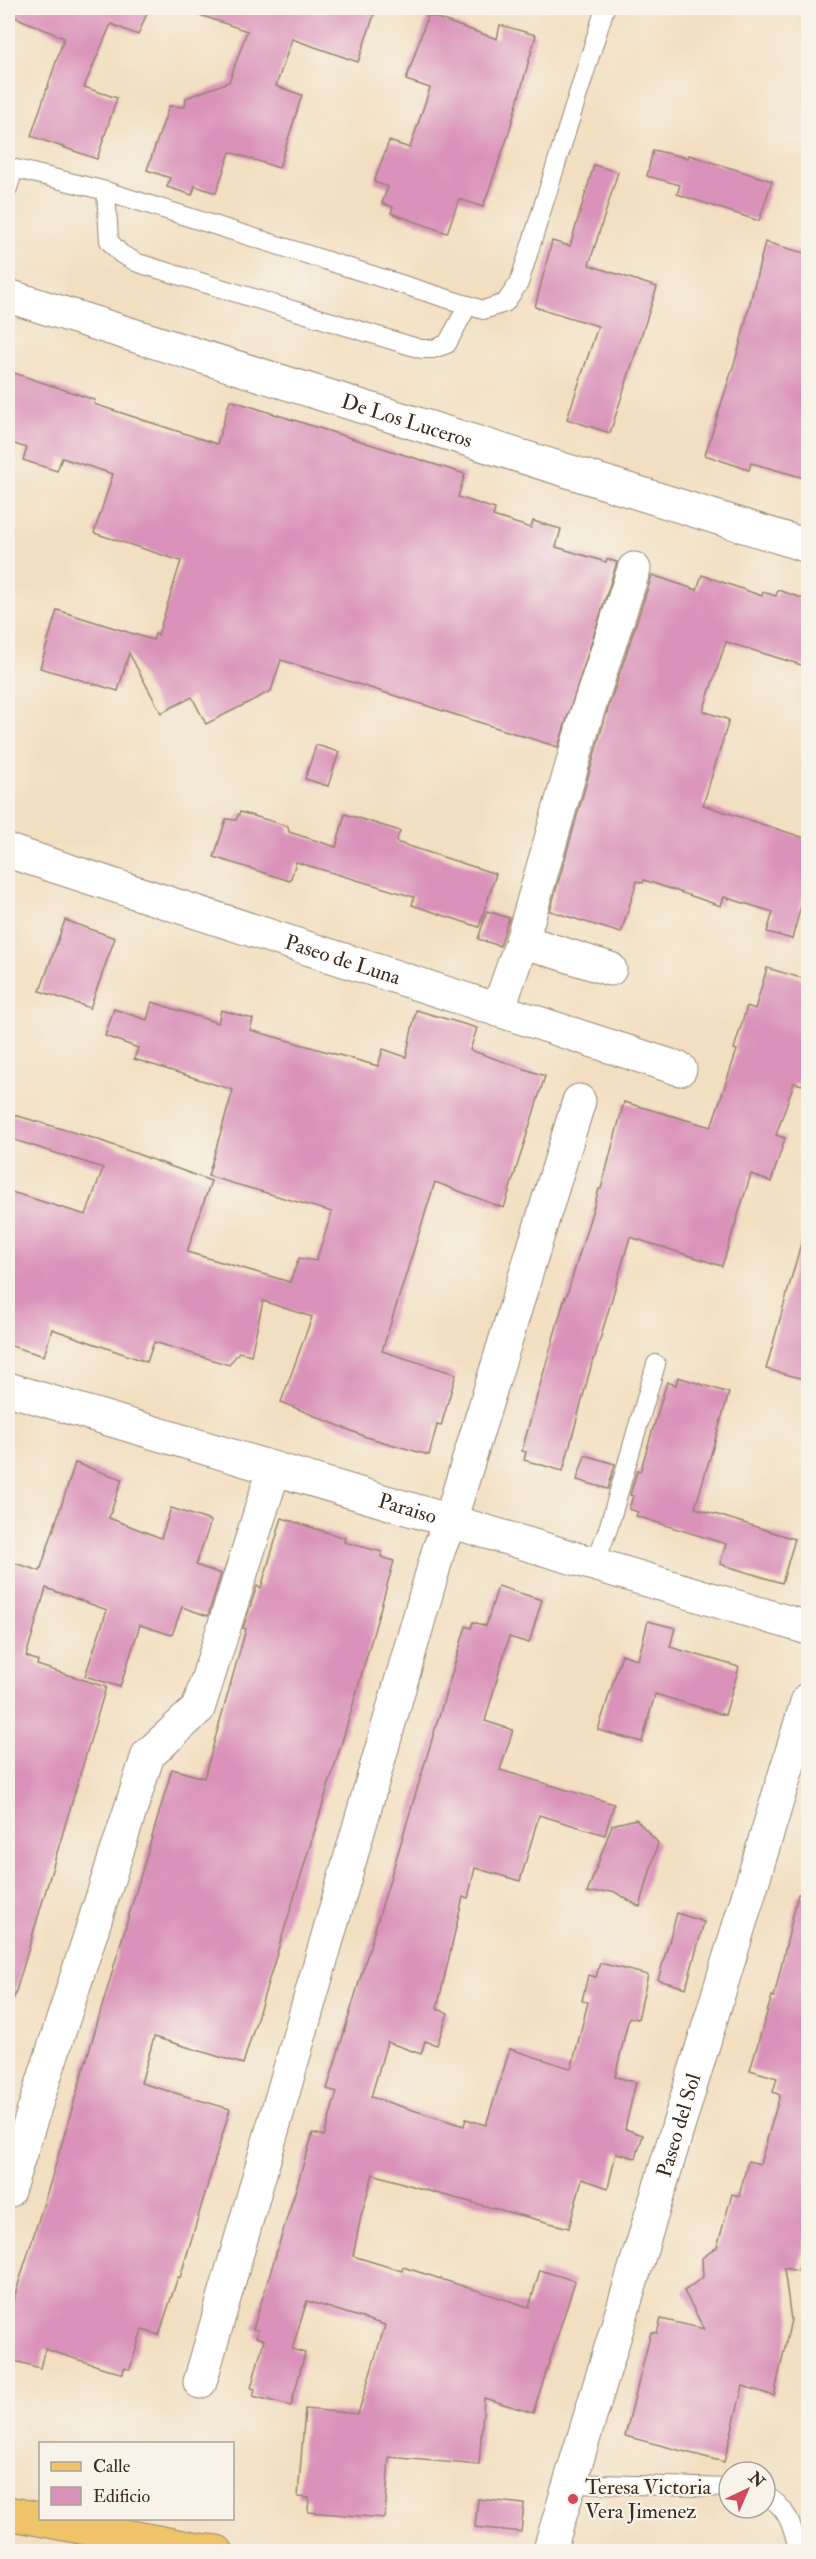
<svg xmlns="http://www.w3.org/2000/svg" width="816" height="2559" font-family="'IM FELL Double Pica',serif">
<rect width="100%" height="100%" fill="#f7f3e8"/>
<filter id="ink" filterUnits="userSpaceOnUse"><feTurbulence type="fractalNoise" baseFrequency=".0167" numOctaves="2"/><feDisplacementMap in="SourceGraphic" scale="12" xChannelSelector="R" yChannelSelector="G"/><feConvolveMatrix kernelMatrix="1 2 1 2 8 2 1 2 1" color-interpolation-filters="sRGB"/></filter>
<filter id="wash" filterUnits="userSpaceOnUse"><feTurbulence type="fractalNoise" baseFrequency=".008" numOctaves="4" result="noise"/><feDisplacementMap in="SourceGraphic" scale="24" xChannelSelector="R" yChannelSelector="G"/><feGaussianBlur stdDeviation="1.35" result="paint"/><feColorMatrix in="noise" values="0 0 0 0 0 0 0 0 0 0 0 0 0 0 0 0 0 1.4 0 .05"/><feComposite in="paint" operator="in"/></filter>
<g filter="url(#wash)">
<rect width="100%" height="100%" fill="#f2dfc1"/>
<g id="blocks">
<g fill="#da92ba">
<path d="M8,8H149L138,35L111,24L84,87L117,98L97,159L31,136L64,38L8,14Z"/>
<path d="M192,8H353L374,15L358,62L292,39L276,86L302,95L279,168L230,152L216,193L195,186L192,195L167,187L170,178L147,170L169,106L185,107L186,98L229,82L247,31L191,12Z"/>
<path d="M428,15L497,39L500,25L536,35L508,136L483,207L459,199L447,233L391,213L393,207L382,203L388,187L374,182L389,141L410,148L430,88L406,80Z"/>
<path d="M653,150L688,158L689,155L772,181L759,221L677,194L680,185L647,176Z"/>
<path d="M594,165L618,172L589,265L657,287L610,433L567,419L598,326L535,307L552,241L570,246Z"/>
<path d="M765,242L808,254V479L751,463L749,470L705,455L739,348Z"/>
<path d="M8,371L95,400L94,404L217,444L230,400L465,474L458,497L495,509L493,516L531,528L533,521L561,529L556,547L606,562L607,559L617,562L558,747L281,660L271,691L206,724L192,697L161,713L129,653L118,691L40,668L57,610L153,640L155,634L158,635L181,561L94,533L113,474L62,458L57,471L23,460L27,448L8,442Z"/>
<path d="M652,575L697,590L702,575L762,596L763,592L776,596L778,590L808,600V667L726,642L703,711L729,720L703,805L808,839V880L792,939L767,932L773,912L724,897L721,906L644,880L643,883L637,881L621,933L550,911L604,721Z"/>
<path d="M316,745L339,752L328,786L305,779Z"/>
<path d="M240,812L288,826L289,832L336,847L345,814L400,831L396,842L496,874L479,927L412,905L414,897L296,862L290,881L214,857L226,819L236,820Z"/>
<path d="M487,911L509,918L500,946L478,939Z"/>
<path d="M65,920L115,938L90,1008L40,991Z"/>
<path d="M767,968L808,980V1069L803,1085L794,1083L776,1135L785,1138L771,1182L751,1174L722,1266L630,1237L594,1360L593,1359L563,1471L524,1460L526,1452L522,1451L533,1410L565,1297L566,1298L599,1189H601L624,1102L711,1127L737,1050L734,1049L747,1006L755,1009Z"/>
<path d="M152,1002L218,1023L221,1010L253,1019L250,1030L378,1066L383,1049L406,1057L416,1010L477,1028L470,1050L545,1076L504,1208L435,1182L382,1351L456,1374L441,1426L437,1425L429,1455L366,1437L281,1402L312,1317L263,1301L251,1355L239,1352L229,1365L154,1342L147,1362L52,1329L44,1356L8,1345V1191L86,1215L103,1168L8,1138V1113L96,1139L211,1181L187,1252L290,1282L299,1258L316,1261L332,1212L208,1176L233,1090L134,1059L138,1048L105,1036L114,1009L147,1020Z"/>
<path d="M802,1240L808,1241V1380L766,1369Z"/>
<path d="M678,1377L729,1393L695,1508L795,1539L782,1583L720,1564L726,1544L636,1516L638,1512L629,1509L633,1496L630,1495L637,1471L640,1472L667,1382L676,1385Z"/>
<path d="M585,1455L615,1464L608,1489L577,1480Z"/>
<path d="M75,1463L122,1479L109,1518L161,1538L171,1508L211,1521L196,1565L221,1574L208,1616L182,1607L172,1635L140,1625L120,1687L85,1676L107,1610L46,1588L26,1656L38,1661L37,1665L106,1687L14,1998H8V1561L40,1571Z"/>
<path d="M282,1518L345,1538L344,1542L382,1552L381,1557L394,1561L348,1722L243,2064L154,2037L141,2083L230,2109L180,2278L178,2277L159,2335L142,2330L130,2369L124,2368L123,2374L45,2349L40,2368L8,2359V2317L51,2180L172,1769L204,1778L246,1629L243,1628L257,1586L261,1588Z"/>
<path d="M498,1586L542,1600L529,1643L509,1637L485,1721L513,1730L500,1770L614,1804L605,1835L539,1815L520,1881L475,1868L468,1898L463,1897L437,2009L448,2013L437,2045L425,2041L421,2054L387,2042L371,2097L464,2126L466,2119L486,2125L510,2049L570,2068L572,2066L588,2002L582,2001L588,1975L596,1977L600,1963L648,1975L638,2019L629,2017L615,2077L636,2082L625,2129L643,2135L636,2158L616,2153L608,2188L582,2179L569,2228L432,2192L373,2174L361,2216L353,2256L402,2271L403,2267L529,2307L540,2270L575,2281L533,2413L484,2398L479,2465L389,2457L385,2518L308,2512L309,2498L298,2497L305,2409L358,2414L385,2325L307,2301L292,2349L305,2353L291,2406L253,2396L255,2389L251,2388L264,2340L256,2337L258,2330L253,2329L313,2133L324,2136L337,2092L327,2089L466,1626L471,1628L473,1622L486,1626Z"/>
<path d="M648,1621L675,1628L670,1647L739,1667L725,1715L655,1694L642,1742L598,1730L622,1654L638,1660Z"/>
<path d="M636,1819L658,1843L640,1907L613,1891L587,1893L612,1825Z"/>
<path d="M798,1894L808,1895V2230L798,2271L784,2268L791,2320L774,2396L743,2386L724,2462L625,2436L651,2332L657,2333L661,2319L704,2329L684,2291L703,2277L702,2258L717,2247L732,2194L739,2196L748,2161L760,2164L780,2095L773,2092L777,2078L750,2070L772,1996L774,1997Z"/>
<path d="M677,1913L704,1922L686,1988L658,1980Z"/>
<path d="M478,2499L524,2504L521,2532L475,2527Z"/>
</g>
</g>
</g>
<g filter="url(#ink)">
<use href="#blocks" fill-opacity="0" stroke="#968470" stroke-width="1.5"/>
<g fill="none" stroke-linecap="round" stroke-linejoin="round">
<g stroke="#968470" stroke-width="20">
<g id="service">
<path d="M8,167L106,191L483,310L505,303L519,283L605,8"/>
<path d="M8,188L14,169"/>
<path d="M106,191L109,241L121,254L138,263L421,349H433L447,344L468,305"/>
<path d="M595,1564L608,1529L656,1364"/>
<path d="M570,2483L729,2488"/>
<path d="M765,2496C788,2505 793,2530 799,2552"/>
</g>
</g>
<g stroke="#968470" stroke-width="35">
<g id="minor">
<path id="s1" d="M8,296L808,546"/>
<path id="s2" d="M8,851L680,1069"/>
<path d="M522,941L586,716L634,569"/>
<path d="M498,1010L522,941L610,969"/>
<path id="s3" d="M8,1389L808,1628"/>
<path d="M8,2191L148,1755L198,1709L274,1469"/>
<path d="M200,2382L439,1549L450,1521L579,1101"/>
<path id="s4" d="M549,2552L808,1699"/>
</g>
</g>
<g stroke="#968470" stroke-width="35">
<path id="primary" d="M8,2513L198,2550L217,2552"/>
</g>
<use href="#service" stroke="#fff" stroke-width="18"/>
<use href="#minor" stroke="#fff" stroke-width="33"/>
<use href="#primary" stroke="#efc469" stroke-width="33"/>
</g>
</g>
<circle fill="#d1495b" stroke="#f7f3e8" stroke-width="2" cx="573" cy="2499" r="6"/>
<g text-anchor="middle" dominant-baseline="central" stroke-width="4.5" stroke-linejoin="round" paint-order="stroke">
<g font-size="21" fill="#3b2a1e" stroke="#f7f3e8">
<text stroke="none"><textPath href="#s1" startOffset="418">De Los Luceros</textPath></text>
<text stroke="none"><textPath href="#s2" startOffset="352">Paseo de Luna</textPath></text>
<text stroke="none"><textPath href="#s3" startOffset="417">Paraiso</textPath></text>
<text stroke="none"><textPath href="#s4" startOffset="446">Paseo del Sol</textPath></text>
</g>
<g font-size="21" fill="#3b2a1e" stroke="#f7f3e8" text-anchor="start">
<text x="585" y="2487">Teresa Victoria<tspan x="585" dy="24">Vera Jimenez</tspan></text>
</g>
</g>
<rect width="816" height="2559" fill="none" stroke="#f7f3e8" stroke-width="30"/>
<rect x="39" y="2442" width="195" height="78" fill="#f7f3e8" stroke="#aca397" stroke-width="1.5"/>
<rect x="51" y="2462" width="30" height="9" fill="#efc469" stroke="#aca397" stroke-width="1.5"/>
<text x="93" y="2472" font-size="18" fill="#3b2a1e">Calle</text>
<rect x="51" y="2487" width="30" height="18" fill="#da92ba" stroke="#aca397" stroke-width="1.5"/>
<text x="93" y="2502" font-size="18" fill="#3b2a1e">Edificio</text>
<g transform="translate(747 2490) rotate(44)"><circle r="28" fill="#f7f3e8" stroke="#aca397" stroke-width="1.5"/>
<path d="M0-4.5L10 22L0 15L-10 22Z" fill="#d1495b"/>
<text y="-9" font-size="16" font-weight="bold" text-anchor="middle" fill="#3b2a1e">N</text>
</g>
</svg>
